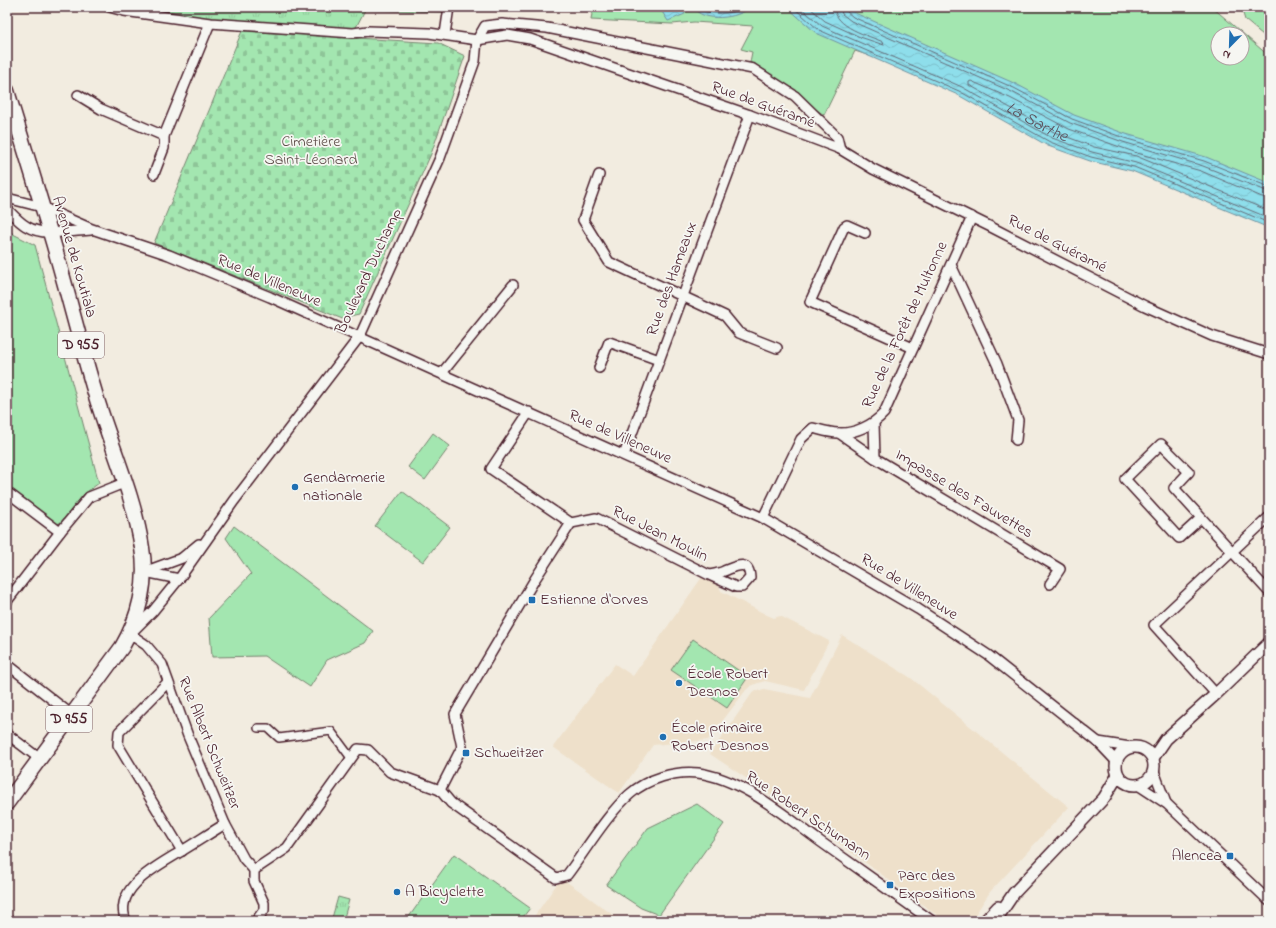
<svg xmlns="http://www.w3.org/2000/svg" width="1276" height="928" font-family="'Indie Flower',sans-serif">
<defs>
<pattern id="cemetery-stones" width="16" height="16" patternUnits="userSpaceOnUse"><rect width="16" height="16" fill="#a3e6b0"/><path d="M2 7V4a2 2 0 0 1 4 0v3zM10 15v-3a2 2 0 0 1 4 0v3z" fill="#8ec598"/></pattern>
<pattern id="park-tufts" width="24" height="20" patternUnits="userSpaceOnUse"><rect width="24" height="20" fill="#a3e6b0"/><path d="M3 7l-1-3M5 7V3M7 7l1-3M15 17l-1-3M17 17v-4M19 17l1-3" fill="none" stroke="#8ec598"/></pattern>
<pattern id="water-waves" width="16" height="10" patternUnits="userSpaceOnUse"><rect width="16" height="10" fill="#8edeeb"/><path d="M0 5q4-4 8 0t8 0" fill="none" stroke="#7cbeca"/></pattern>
</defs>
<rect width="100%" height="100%" fill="#f2ece0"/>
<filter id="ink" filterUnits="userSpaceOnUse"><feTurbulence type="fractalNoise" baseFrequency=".025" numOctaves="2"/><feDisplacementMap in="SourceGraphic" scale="8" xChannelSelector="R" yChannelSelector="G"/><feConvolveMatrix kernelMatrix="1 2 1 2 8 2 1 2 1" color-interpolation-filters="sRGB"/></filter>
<g filter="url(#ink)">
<g fill="#eee0ca">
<path d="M702,577L719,586L721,591L767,615L774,618L780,616L829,641L804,690L765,681L752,685L746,690L708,740L653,745L619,793L553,747L615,664L633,676Z"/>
<path d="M842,635L911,678L1069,807L990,892L971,921H945L810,822L813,818L800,809L798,813L710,754L753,692L764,689L810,698Z"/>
<path d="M561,878L583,893L621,921H531Z"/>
</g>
<g fill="#a3e6b0" stroke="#76826e" fill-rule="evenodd">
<path d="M593,7H1212L1269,56V190L855,51L824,115L750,62L752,52L741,49L753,26L694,22L672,24L591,20ZM1218,34H1242V58H1218Z"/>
<path d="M1241,7H1269V40L1245,20Z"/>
<path d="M7,227L13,234L35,245L99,483L84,494L60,523L55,524L7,488Z"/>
<path d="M433,433L450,446L425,480L408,467Z"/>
<path d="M402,491L450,527L423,562L375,526Z"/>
<path d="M234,526L373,631L365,643L327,660L310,687L264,656L212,657L209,618L251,574L226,538Z"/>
<path d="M693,639L748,677L727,708L671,670Z"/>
<path d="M697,804L724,824L659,915L641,908L606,885L648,828Z"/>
<path d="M454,854L530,908L520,921H406Z"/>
</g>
<path fill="url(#cemetery-stones)" stroke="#76826e" d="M242,31L438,43L465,56L431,154L359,314L350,316L345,320L154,243Z"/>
<g fill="url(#park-tufts)" stroke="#76826e">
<path d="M126,7H449L448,12L365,10L353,33L210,23Z"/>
<path d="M338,897L349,900L343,921L332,918Z"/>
</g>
<g fill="url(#water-waves)" stroke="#73929e">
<path d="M659,7H682L685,14L668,21Z"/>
<path d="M693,7H750C739,19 702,23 693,7Z"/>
<path d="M787,7H847L855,13L1016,84L1074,115L1126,134L1206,157L1269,183V228L1132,171L1090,161L1048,146L958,95L816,33Z"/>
</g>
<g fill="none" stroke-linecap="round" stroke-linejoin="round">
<g stroke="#656b78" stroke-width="1">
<path d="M697,7C708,16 733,15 744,7"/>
<path d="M793,7L819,30L959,91L1050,142L1091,157L1134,167L1269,223"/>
<path d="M800,7L822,26L962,87L1052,138L1092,152L1136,163L1269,218"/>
<path d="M809,7L825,21L860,37L884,45L883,42C868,35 835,28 834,7"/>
<path d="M840,7L842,14L851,21L1012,92L1070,123L1123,142L1203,166L1269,192"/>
<path d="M845,7L846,11L853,17L1014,88L1072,119L1124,138L1204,161L1269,187"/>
<path id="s1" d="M1269,198L1262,197L1201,171L1137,153L1069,129L1010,98L971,81L969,82V85L1054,132L1094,147L1136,156L1269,211"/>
</g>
<g stroke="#4a1f2b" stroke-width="10">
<path id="pedestrian" d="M258,728H268L279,738L331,731L351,758"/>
</g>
<g stroke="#4a1f2b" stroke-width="12">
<g id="minor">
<path d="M109,7L124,11L210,23L353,33L368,31L429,33L477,40L507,35L530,39L750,115L840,149L873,169L989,226L1145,306L1212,336L1269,354"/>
<path d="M445,34L449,7"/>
<path d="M78,95L101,109L164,136"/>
<path d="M154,174L164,148V136L210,23"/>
<path d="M599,175L583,220L609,262L725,316L739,333L777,348"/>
<path d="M7,198L42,207L92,229L169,255L270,297L763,518L918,609L988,655L1098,742L1116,761"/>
<path d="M7,209C13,215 19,222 26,226C43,237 71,231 91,230"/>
<path d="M865,233L847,225L844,227L810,302L913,348"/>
<path d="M951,265L997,364L1018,420L1016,440"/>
<path d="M599,368L609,342L659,360"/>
<path d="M442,373L513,285"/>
<path d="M529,412L491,469L571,523L596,518L709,575L736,587H742L750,578C749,558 735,567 724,571C720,573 714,574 709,575"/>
<path d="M874,423L875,458"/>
<path d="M839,433L875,458L1060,569L1050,584"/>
<path d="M624,455L750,115"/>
<path d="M7,492L60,532"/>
<path d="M763,518L801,439L813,428C821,430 830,433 838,433C855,434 873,425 884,413L972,217"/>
<path d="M1201,518L1179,538L1125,479L1161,444L1189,472L1174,488L1269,592"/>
<path d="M144,572L182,558L199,544"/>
<path d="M145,572L179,579"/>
<path d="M7,601L60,532L89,497L124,483"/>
<path d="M7,664L72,715"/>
<path d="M168,682L119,732L118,745L182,851"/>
<path d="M1216,694L1154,625L1269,517"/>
<path d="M7,734L40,759"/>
<path d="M1098,742L1130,747"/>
<path d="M1154,771L1166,803"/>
<path d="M1138,785L1167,804L1269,901"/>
<path d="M440,790L451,803L556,878L567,875C585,851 608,813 630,794C647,779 676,770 698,773C743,779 785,816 821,842C858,868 895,895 932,921"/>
<path d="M440,790L462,747L455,714L535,579L571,523"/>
<path d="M254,870L244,859L225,824L188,736L162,664L146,645L130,634L153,611L179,579L234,501L360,336L440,158L475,61L477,40L485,26L502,24L547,28L753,69L795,96L837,137L840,149"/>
<path d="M254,870L287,848L358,749L368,750L390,772L440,790"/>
<path d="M254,870V881L264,903V910L256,921"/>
<path d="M126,921C112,888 158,866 180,852C195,843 210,833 225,824"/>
</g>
</g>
<g stroke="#4a1f2b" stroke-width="14">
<g id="tertiary">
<circle cx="1135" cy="766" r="19"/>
<path d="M1153,758L1166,739L1216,694L1269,643"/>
<path d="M985,921L998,907"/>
<path d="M995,921L1014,893L1104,798L1118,775"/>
</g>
</g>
<g stroke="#4a1f2b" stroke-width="17">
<path id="primary" d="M7,91C21,138 36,185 50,232C66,285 79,340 95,393C110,444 134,495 142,548C148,582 139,618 122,647L7,803"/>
</g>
<use href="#pedestrian" stroke="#f6f6f2" stroke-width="7"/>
<use href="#minor" stroke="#f6f6f2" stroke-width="9"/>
<use href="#tertiary" stroke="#f6f6f2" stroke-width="11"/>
<use href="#primary" stroke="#f6f6f2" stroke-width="14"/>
</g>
</g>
<g fill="#1f6fb2" stroke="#f6f6f2" stroke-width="1.5">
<circle cx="295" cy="487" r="4"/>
<rect x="528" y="596" width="8" height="8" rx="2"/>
<circle cx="679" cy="683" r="4"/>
<circle cx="663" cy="737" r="4"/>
<rect x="462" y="749" width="8" height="8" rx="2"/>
<rect x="1226" y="852" width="8" height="8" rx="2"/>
<rect x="886" y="881" width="8" height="8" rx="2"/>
<circle cx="397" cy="892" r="4"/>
</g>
<g text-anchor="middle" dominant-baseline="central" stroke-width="3.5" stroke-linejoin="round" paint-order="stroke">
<g fill="#f6f6f2" stroke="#7e6067" stroke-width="1">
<rect x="58" y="332" width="46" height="26" rx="3"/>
<rect x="46" y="706" width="46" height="26" rx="3"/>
</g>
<g font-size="15" font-weight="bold" fill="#4a1f2b">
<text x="81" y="345">D 955</text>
<text x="69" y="719">D 955</text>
</g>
<g font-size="16" fill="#4a1f2b" stroke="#f6f6f2">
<text transform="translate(763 105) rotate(20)">Rue de Guéramé</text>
<text transform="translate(1057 244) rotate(27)">Rue de Guéramé</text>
<text transform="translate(74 257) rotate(74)">Avenue de Koutiala</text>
<text transform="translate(369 271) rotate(-65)">Boulevard Duchamp</text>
<text transform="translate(672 279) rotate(-70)">Rue des Hameaux</text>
<text transform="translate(269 281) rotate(23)">Rue de Villeneuve</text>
<text transform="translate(905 325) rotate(-65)">Rue de la Forêt de Multonne</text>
<text transform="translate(620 437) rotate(24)">Rue de Villeneuve</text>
<text transform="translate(964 494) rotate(31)">Impasse des Fauvettes</text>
<text transform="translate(660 534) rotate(27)">Rue Jean Moulin</text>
<text transform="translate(909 587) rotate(32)">Rue de Villeneuve</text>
<text transform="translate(209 743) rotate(68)">Rue Albert Schweitzer</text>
<text transform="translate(808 816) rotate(34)">Rue Robert Schumann</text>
</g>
<g font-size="16" fill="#60514c" stroke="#f6f6f2">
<text x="311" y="142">Cimetière<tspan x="311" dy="18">Saint-Léonard</tspan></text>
</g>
<g font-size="16" fill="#4a1f2b" stroke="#f6f6f2" text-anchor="start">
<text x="303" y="478">Gendarmerie<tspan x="303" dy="18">nationale</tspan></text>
<text x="540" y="600">Estienne d'Orves</text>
<text x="687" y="674">École Robert<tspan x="687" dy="18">Desnos</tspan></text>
<text x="671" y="728">École primaire<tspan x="671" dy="18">Robert Desnos</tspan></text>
<text x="474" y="753">Schweitzer</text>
<text x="1222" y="856" text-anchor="end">Alencea</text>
<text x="898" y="876">Parc des<tspan x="898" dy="18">Expositions</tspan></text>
<text x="405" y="892">A Bicyclette</text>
</g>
<g font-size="17" font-style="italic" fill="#5b4f5b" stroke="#f6f6f2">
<text stroke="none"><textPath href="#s1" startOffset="404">La Sarthe</textPath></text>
</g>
</g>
<rect width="1276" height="928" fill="none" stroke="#f6f6f2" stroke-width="24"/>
<rect x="12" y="12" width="1252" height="904" fill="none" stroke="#4a1f2b" stroke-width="1.5" filter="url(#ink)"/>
<g transform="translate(1230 46) rotate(203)"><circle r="19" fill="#f6f6f2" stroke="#b1a0a2"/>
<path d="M0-3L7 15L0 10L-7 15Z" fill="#1f6fb2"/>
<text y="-6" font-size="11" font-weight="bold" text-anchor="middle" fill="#4a1f2b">N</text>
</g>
</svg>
